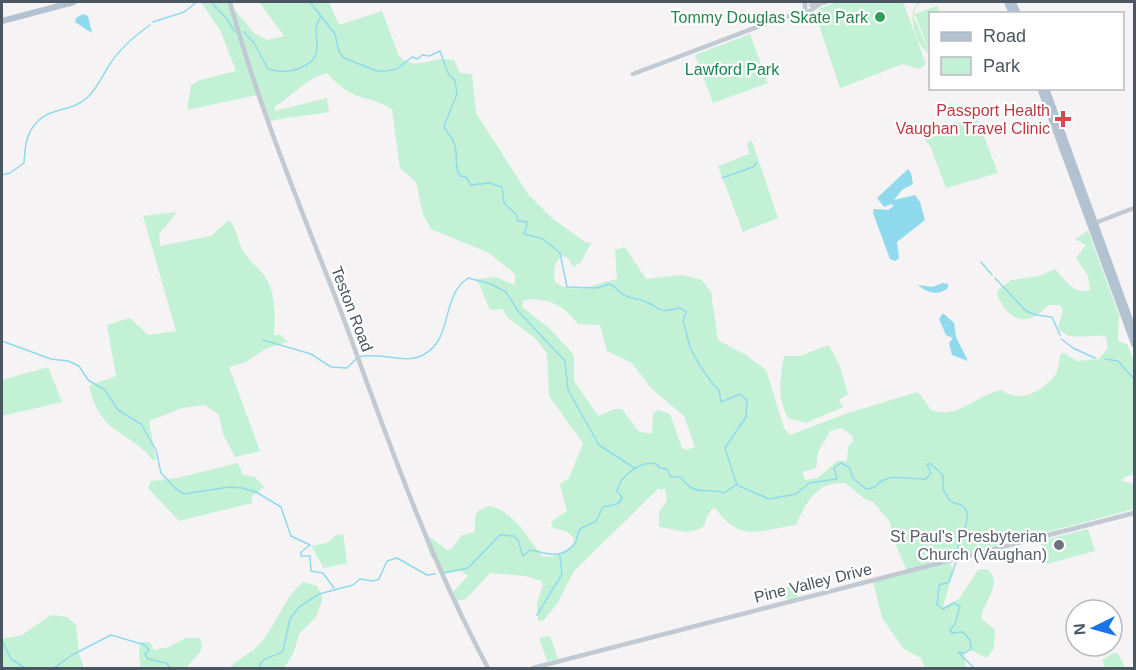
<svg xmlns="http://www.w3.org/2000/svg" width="1136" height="670" font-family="Arial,sans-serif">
<rect width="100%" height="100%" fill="#f5f3f3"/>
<g fill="#c3f1d5" fill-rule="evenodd">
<path d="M201,2H228L255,34L267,40L284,36L259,2H329L339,25L382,11L399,56C416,73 432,55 454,60L460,73L472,74L476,113L528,194L553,219L585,242L591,243L581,262L573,267L568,258L562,256C554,262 553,271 555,282C573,296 597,283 617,279L615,250L625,247L646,279L682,275L702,280L711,292L718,340L746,355L766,370L784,428L790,435L848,413L918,392L931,410C958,420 976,395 1001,390C1019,403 1039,393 1053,378C1059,372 1058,362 1061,354L1064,353L1077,361L1099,359L1108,348L1106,337C1089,332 1071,344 1058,328L1063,310L1060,305H1048C1029,328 1009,322 997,295L998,290L1011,280L1039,276L1055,269C1066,280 1073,295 1090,290L1088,276L1076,258L1086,245L1075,239L1088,231L1119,315L1118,341L1127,344L1134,361V474L1124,477L1122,481L1134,484V509L949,558L953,572L943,607L959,599L978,570L987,569C1006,585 980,603 982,619L995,630L994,648L987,658L973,651H966L964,654L966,668H925L921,658L904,649L882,618L873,581L908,573L894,541L890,522L873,502L865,499L845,483C816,482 807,501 796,525C754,531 742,543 714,507L707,516L704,526C687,537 677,529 659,527V512L667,501L665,489H658L574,571L557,604L544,620L538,621L537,603L543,585L541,581L526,576L490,573L466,599L456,601L452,593L468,576L461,571L444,573L430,555L425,540L430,537L447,550L452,548L462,535L475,532V517L478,511L489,506C514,510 528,540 543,557L554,556L574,545L573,537L566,531L553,528L551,522L567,511L560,484L569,478L583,443L549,396L547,354L535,338L507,317L503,309L490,310L477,279L496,277L515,285V274L489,253L431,229L423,214L416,182L400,168L392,109C363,93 354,103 327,73C304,79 295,95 275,106V111L327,98L329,112L267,121L257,95L187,110L191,85L200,80L236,71L220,30ZM531,299C553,300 565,307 578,324L600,325L607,351L632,363L651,388L684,416L695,447L686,450L682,448L670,414L658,410L653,414L652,434L638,431L622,409H614L599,416L596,413L574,381V355L549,328L522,307L523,301ZM842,428L852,436L853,441L848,447L847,461H837L818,478L805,480L802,472L816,468L818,452L830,431Z"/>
<path d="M837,2H903L926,64L919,69L903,64L840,88L815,13L818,9Z"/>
<path d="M922,2L916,6L914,17L930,54C916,46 906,14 918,2Z"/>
<path d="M937,6L940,13L930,14V47L928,48L915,14Z"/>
<path d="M750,34L768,83L713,103L695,55Z"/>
<path d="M977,118L998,173L946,188L931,148L924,138L937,129Z"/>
<path d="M752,141L778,218L743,232L718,166L749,154L747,142Z"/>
<path d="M177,212L159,234L160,246L211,236L229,220C237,228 237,239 242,249C247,259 257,266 264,275C276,291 275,316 274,335H281L288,342L267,348L246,362L229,367L260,451L235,457L223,434L219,415L205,405L182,408L149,421L156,460H153C125,427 102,437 89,386L116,376L107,325L130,318L148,335L176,331L143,216Z"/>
<path d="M829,345L840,367L848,394L839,400L843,407L806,423L788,418C777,398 780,379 784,356H800Z"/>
<path d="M48,367L62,402L2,416V380Z"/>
<path d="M238,463L243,475L255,477L264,487L252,496V503L179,521L148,488L151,481L177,478Z"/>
<path d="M1088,529L1095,551L1047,564L1040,541Z"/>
<path d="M343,534L347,563L324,568L311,546L327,543L336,535Z"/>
<path d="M303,582L317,586L323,598L316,617L299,634C295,648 294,657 283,668H229C239,658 253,653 262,641C278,622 284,598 303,582Z"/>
<path d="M795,585L798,597L787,600L784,588Z"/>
<path d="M51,615L67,617L76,625L79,653L84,668H2V639L22,635Z"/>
<path d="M550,636L558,659L547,661L539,638Z"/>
<path d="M186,638H199C208,652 192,657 187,668L140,667L139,649L141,642H150L154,650L169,647Z"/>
<path d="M1113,653H1118L1125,668H1105L1102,660Z"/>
</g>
<g fill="#90daee">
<path d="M83,14L88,16L92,33L75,22L76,18Z"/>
<path d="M908,169L911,173L913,184L902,190L894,200L915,195L920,202L925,220L897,242L899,258L895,261L890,259L873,213L874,209L888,210L894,206L891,204L884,207L877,198Z"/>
<path d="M943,283L948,284V288C938,296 927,293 918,285L932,287Z"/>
<path d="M943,313L954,323L956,337L968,361L952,355L949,343L953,338L946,335L939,319Z"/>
</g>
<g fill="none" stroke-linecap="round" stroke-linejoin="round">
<g stroke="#90daee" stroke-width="1.5">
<path d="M211,2L227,19L235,32"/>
<path d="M310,2L335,34L339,52L344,58L377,71H385L397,69L412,57L418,59L422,55L429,56L440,51L448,73L455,81L457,94L444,126C446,132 452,137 454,143C459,155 453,165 460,176L466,177L471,185L489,183L502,187L504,203L516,214L518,221L528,222L524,234L543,239L560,253L567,287L597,288L610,284C616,286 616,290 621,293C628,299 637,298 644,301C663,308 655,314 680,308L686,311L683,322C687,330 687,340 691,349C695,359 712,385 719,390L721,402L740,394L747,400L746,417L725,448L737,485L769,499L796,494L809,483L837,479L834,468L841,463L849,467L853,478L866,489C877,489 875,484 882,481C895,474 912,480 926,479L931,473L927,464H931L943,475V489L950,501C954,504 959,503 963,506C976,518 955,542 956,557"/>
<path d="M153,22L184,12L197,2"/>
<path d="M244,32L254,43L268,69C279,72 292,72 302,67C331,54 307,34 321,17"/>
<path d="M2,175L10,173L24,163C25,151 25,138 33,127C47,106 70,113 87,98C97,89 102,77 108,67C119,49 133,37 150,25"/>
<path d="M722,178L753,167L757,162"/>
<path d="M981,262L992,275"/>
<path d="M995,278L1026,311L1037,315L1052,317L1060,335"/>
<path d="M1061,339L1073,348L1095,358"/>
<path d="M263,340L311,354L331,367L347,368L356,359"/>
<path d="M2,341L51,359L68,361L79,366L88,380L105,390L118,410L141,424L156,450L161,473L176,489L184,494L229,487L242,488L256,492L281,507L291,536L310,545L301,552V556H310L311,571L323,573L334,588"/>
<path d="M359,357C379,351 404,365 423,355C454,339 440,297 468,278L491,284L506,292L518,311L565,361L568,390L599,445L636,469"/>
<path d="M1105,359L1118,361L1134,379"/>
<path d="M956,562L949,582L939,585L937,605L943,609L954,603L960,606L955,624L950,630L952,633L963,632L970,640L971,649L965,653L958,652L974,668"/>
<path d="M444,573L468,568L500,535L514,536L518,540L523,556L530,550C549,553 561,561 575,543C578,539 577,534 580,529L596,521L603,507C611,504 620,507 622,497L617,491C620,476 641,460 656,464L660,468L667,469L671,477H680C684,480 686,485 690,487C701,494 712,488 724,493L736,485"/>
<path d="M537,615L562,574L560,556"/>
<path d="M2,641L11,659L25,668"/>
<path d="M54,668L72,655L111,635L145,645L149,650L145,654L148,659L166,663L171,668"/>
<path d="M259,668C262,655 274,658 283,651L290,619L299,607L319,594L353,585L360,579L373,581L379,579L387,561L397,558L427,575L435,574"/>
</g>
<g stroke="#c1cad2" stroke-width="4.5">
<path d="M230,2C259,109 303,213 343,317C387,437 428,556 488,668"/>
<path d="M805,2V10L808,12L820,4"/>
<path d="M811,5L826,2"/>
<path d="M633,74L781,18L806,12"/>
<path d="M1092,224L1134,208"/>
<path d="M533,668L1134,513"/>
</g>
<g stroke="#b3c2d1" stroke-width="6">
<path d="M1007,2L1012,14"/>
<path d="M1013,2L1018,14"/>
<path d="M2,21L74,2"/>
<path d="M1040,88L1134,344"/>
<path d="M1046,88L1134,331"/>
</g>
</g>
<circle fill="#2e9e5b" stroke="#fff" stroke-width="2" cx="880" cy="17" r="6"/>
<path fill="#e0444e" stroke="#fff" stroke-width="2" d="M1060 110h6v6h6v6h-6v6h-6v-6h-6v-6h6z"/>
<circle fill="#6b7280" stroke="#fff" stroke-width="2" cx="1059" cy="545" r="6"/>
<g text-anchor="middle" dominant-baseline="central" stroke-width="4.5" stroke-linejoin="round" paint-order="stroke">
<g font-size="16" fill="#27864d" stroke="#fff" text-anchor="end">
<text x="868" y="17">Tommy Douglas Skate Park</text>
</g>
<g font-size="16" fill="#17864f" stroke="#fff">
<text x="732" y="69">Lawford Park</text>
</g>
<g font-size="16" fill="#be3a42" stroke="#fff" text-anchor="end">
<text x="1050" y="110">Passport Health<tspan x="1050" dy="18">Vaughan Travel Clinic</tspan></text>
</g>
<g font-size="16" fill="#4a5661" stroke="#fff">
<text transform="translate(352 309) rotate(69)">Teston Road</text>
<text transform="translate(813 583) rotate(-14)">Pine Valley Drive</text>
</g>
<g font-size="16" fill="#5b616d" stroke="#fff" text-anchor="end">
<text x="1047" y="536">St Paul's Presbyterian<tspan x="1047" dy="18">Church (Vaughan)</tspan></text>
</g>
</g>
<rect width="1136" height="670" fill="none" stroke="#4a5661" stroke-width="6"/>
<rect x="929" y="12" width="195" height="78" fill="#ffffff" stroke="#b7bbc0" stroke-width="1.5"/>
<rect x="941" y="32" width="30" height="9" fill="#b3c2d1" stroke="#b7bbc0" stroke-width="1.5"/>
<text x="983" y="42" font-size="18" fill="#4a5661">Road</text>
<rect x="941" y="57" width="30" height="18" fill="#c3f1d5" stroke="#b7bbc0" stroke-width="1.5"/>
<text x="983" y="72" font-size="18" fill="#4a5661">Park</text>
<g transform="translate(1094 628) rotate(265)"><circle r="28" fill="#ffffff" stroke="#b7bbc0" stroke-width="1.5"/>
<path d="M0-4.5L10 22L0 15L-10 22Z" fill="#1a73e8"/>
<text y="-9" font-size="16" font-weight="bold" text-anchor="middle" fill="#4a5661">N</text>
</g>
</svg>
